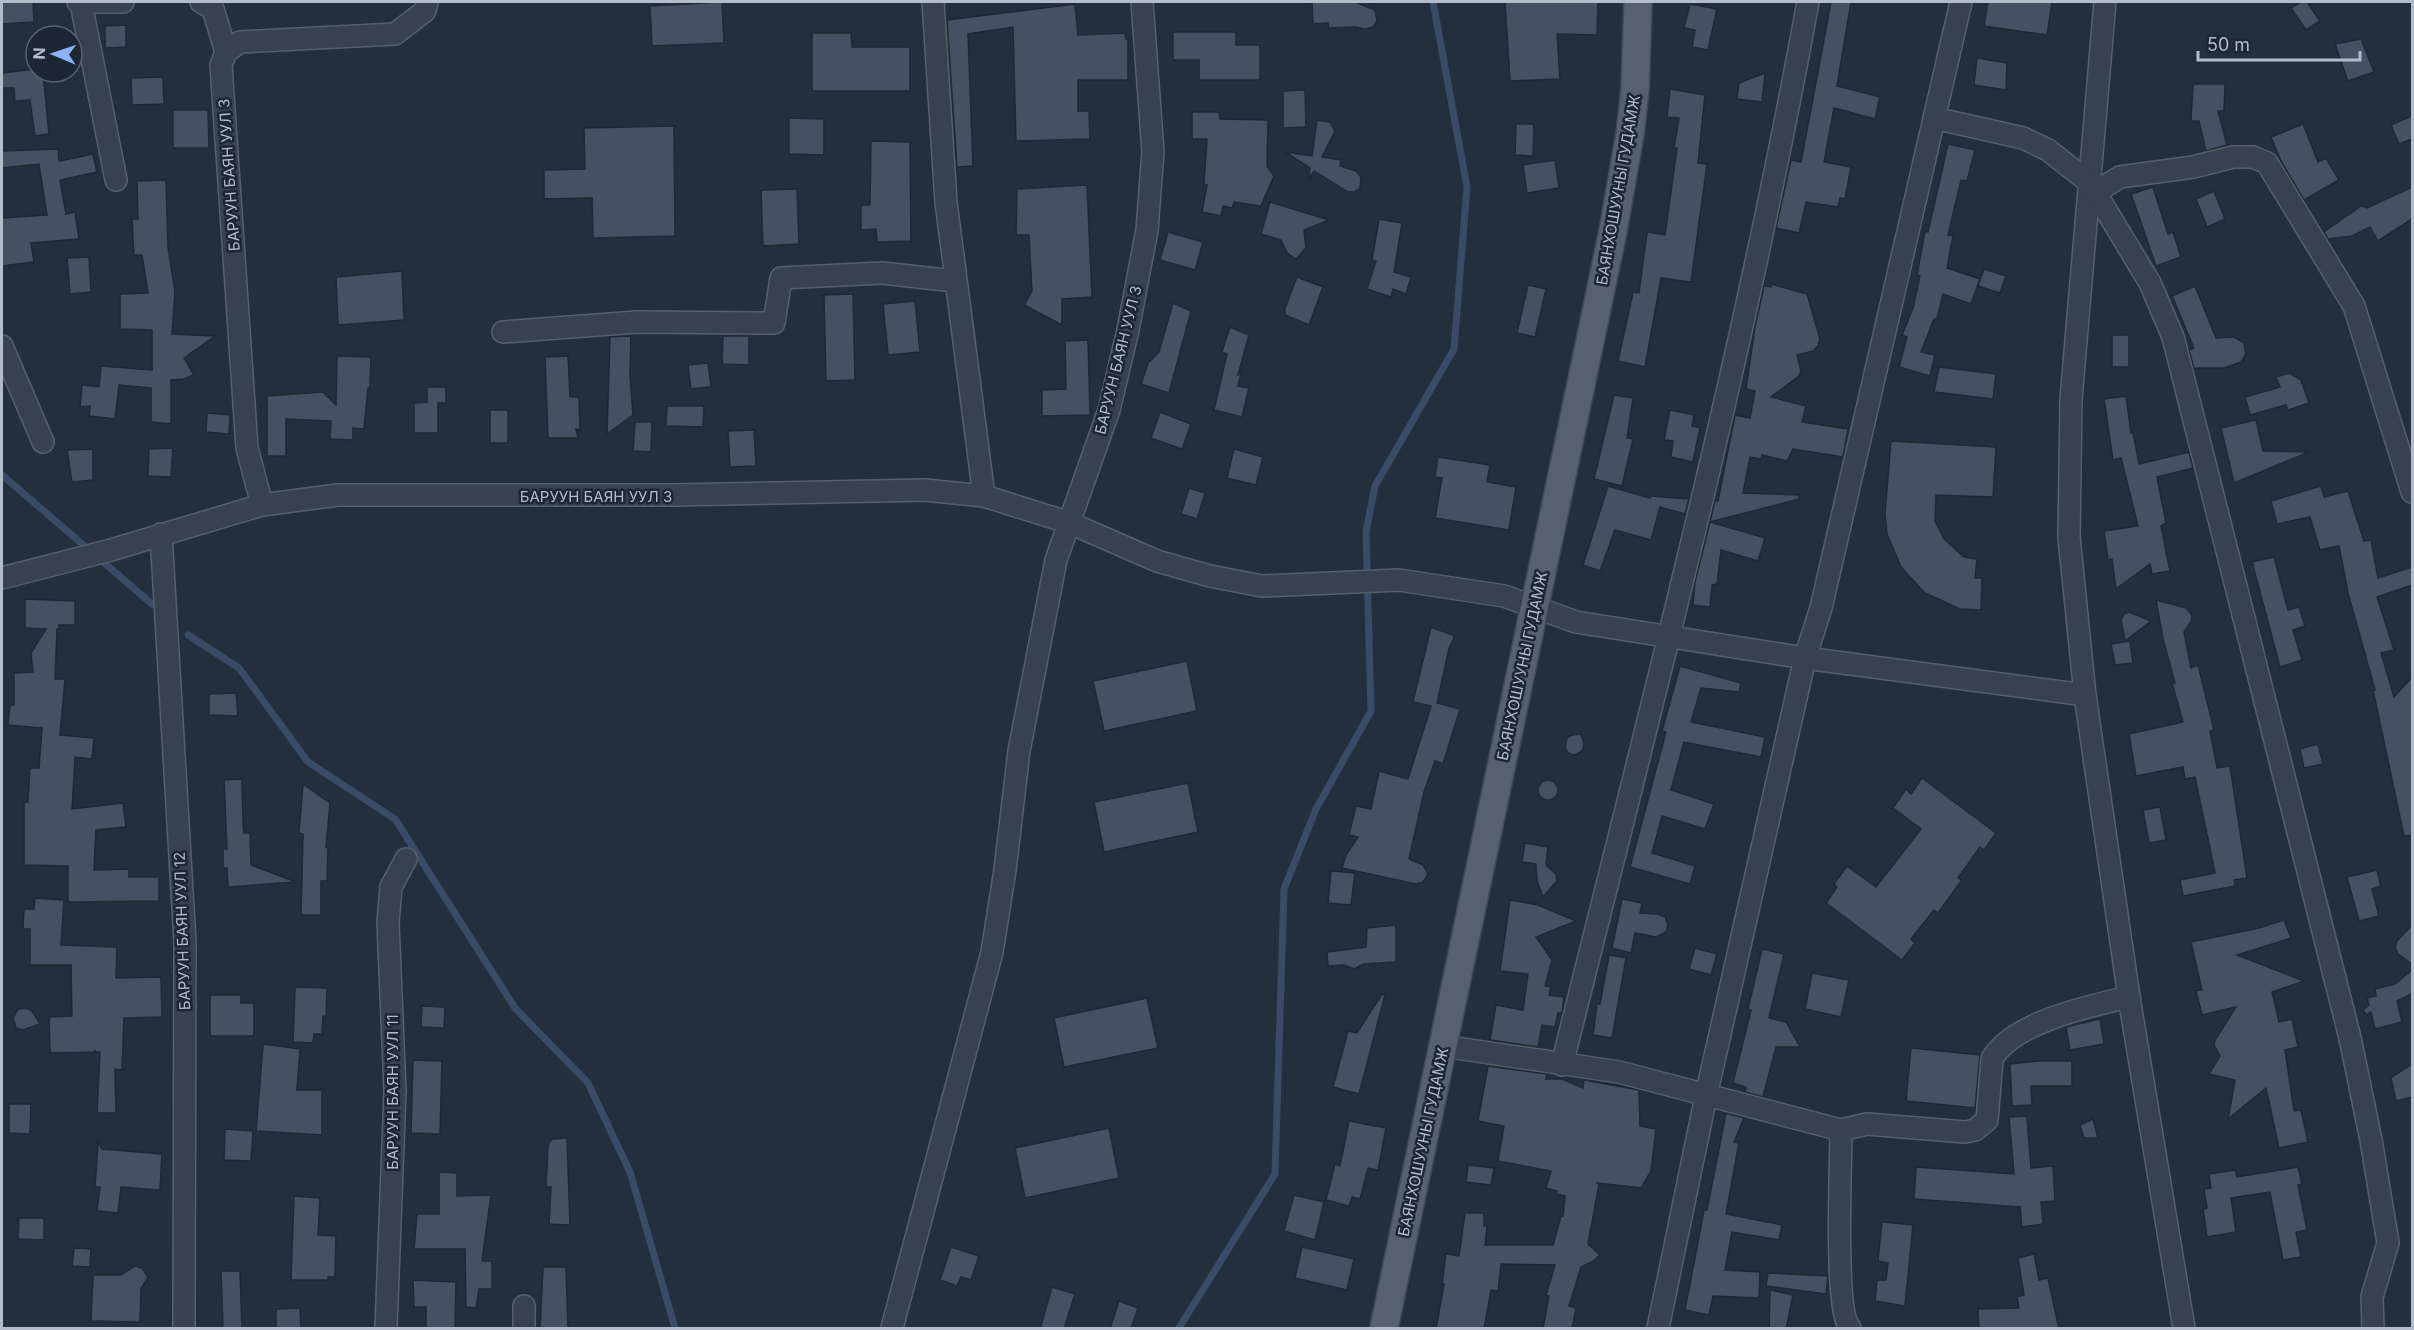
<svg xmlns="http://www.w3.org/2000/svg" width="2414" height="1330" font-family="Inter,sans-serif">
<rect width="100%" height="100%" fill="#242f3e"/>
<g fill="none" stroke-linecap="round" stroke-linejoin="round">
<g stroke="#394c67" stroke-width="7">
<path d="M2,475L152,604"/>
<path d="M188,635L239,668L308,762L395,819L515,1008L588,1083L630,1172L675,1328"/>
<path d="M1179,1328L1275,1174L1284,889L1316,809L1371,711L1366,532L1375,486L1454,349L1467,187L1433,2"/>
</g>
</g>
<g fill="#455162" stroke="#1f2835" stroke-width="1.5">
<path d="M2,2H33L34,22L2,24Z"/>
<path d="M722,2L724,43L652,46L650,6Z"/>
<path d="M1312,2H1355L1375,10L1377,21L1373,27L1365,29L1356,27L1329,28L1328,23L1313,24Z"/>
<path d="M1505,2H1598L1597,35L1557,34L1560,79L1510,81Z"/>
<path d="M1831,2H1851L1837,86L1880,97L1875,119L1834,108L1824,162L1851,167L1845,199L1840,198L1838,207L1806,202L1799,233L1776,228L1791,160L1801,162Z"/>
<path d="M1988,2H2052L2047,35L1984,26Z"/>
<path d="M2301,2H2307L2320,21L2306,30L2291,8Z"/>
<path d="M1075,4L1078,35L1125,33L1126,39L1128,38V80H1078V111H1089L1090,139L1016,141L1013,27L968,34L973,166L957,167L947,20Z"/>
<path d="M1690,4L1717,9L1708,50L1692,47L1695,30L1684,28Z"/>
<path d="M126,25V47L105,48V26Z"/>
<path d="M1173,32H1236V45H1260V80H1199V60H1173Z"/>
<path d="M812,33H851L852,47H910V91H812Z"/>
<path d="M2361,39L2374,72L2348,81L2335,44Z"/>
<path d="M1977,58L2007,63L2006,90L1974,85Z"/>
<path d="M36,69V72H43L49,134L35,136L30,100L15,101L14,88H2V73Z"/>
<path d="M1765,73L1762,102L1737,99L1739,83Z"/>
<path d="M163,77L164,104L132,105L131,78Z"/>
<path d="M2193,84H2225L2224,111H2218L2227,145L2206,151L2199,121H2191Z"/>
<path d="M1670,89L1705,95L1698,163L1707,164L1691,282L1661,278L1645,367L1618,361L1633,292L1639,293L1647,232L1665,235L1677,148H1674L1679,118L1667,117Z"/>
<path d="M1305,90L1306,127L1283,128V91Z"/>
<path d="M173,110H208L209,148H173Z"/>
<path d="M1192,112H1219L1220,119L1268,120L1267,166L1274,176L1261,206L1234,202L1232,208L1223,206L1221,216L1202,212L1207,185H1204L1207,139H1192Z"/>
<path d="M2412,116V139L2399,144L2391,125Z"/>
<path d="M789,118L824,119V155L789,154Z"/>
<path d="M1317,120L1330,122L1335,131L1322,157L1341,160L1340,166L1356,171L1361,177L1360,188L1354,192L1346,191L1314,171L1309,179L1310,168L1285,152L1312,156Z"/>
<path d="M1516,124H1534L1533,156L1515,155Z"/>
<path d="M2303,124L2318,162L2326,158L2339,180L2304,200L2281,161L2271,137Z"/>
<path d="M674,126L675,236L593,238L592,198L544,199V170L585,169L584,128Z"/>
<path d="M871,141L910,142L911,241L877,242L876,229L861,230V205H870Z"/>
<path d="M1948,144L1975,150L1967,181L1961,180L1948,235L1953,236L1947,268L1980,279L1971,304L1943,294L1937,319H1934L1921,352L1935,355L1930,376L1899,367L1907,337L1902,335L1913,308L1920,276L1917,275L1925,231L1928,232Z"/>
<path d="M58,149L59,161L93,154L97,172L60,180L66,214L75,212L79,239L31,243L34,262L2,266V218L47,215L39,164L2,168V151Z"/>
<path d="M1555,160L1559,188L1527,193L1523,165Z"/>
<path d="M166,180L168,247L175,292L172,334L215,336L184,358L194,375L184,379L171,380V424L151,422V388L119,385L115,419L89,416L90,406L80,407L82,385L99,387L101,366L152,370V330L120,329V294L148,293L142,255H134L132,219H138L137,181Z"/>
<path d="M1087,185L1092,297L1062,299V325L1024,305L1032,291L1029,235H1016L1017,189Z"/>
<path d="M2153,187L2168,234L2173,232L2181,257L2156,266L2131,194Z"/>
<path d="M2412,187V219L2378,241L2370,227L2352,236L2328,239L2324,232L2361,206L2367,208Z"/>
<path d="M797,189L799,244L763,246L761,190Z"/>
<path d="M2214,191L2225,219L2207,227L2196,199Z"/>
<path d="M1270,202L1329,220L1304,230L1306,248L1296,259L1287,253L1281,240L1261,234Z"/>
<path d="M1379,219L1402,223L1394,272L1411,277L1406,294L1393,289L1391,297L1367,289L1376,261L1372,260Z"/>
<path d="M1168,232L1203,242L1195,270L1160,260Z"/>
<path d="M89,257L91,292L70,294L67,258Z"/>
<path d="M1984,269L2006,276L2000,293L1978,286Z"/>
<path d="M402,271L404,320L338,325L336,277Z"/>
<path d="M1297,277L1323,287L1309,325L1285,315V308Z"/>
<path d="M1771,284L1807,294L1820,339L1818,346L1813,351L1797,355L1801,371L1799,376L1771,397L1806,406L1802,422L1848,429L1843,457L1793,449L1787,461L1762,455L1761,459L1750,457L1743,493L1799,495V499L1710,522L1715,500L1718,501L1735,415L1750,418L1755,391L1746,389L1755,327L1764,286L1771,287Z"/>
<path d="M1528,285L1546,289L1535,337L1517,333Z"/>
<path d="M2195,286L2216,338L2234,337L2244,343L2246,354L2241,362L2224,368H2194L2189,350L2194,348L2172,296Z"/>
<path d="M853,294L855,380L826,381L824,295Z"/>
<path d="M915,301L920,352L888,355L883,304Z"/>
<path d="M1173,303L1191,311L1169,393L1141,384L1148,363L1159,352Z"/>
<path d="M1230,327L1249,335L1238,375L1241,373L1238,386L1249,388L1242,417L1214,410L1227,354L1222,352Z"/>
<rect x="2112" y="335" width="17" height="32"/>
<path d="M631,336L630,375L633,415L607,434L610,337Z"/>
<path d="M723,336H749V365L722,364Z"/>
<path d="M1088,340L1090,415L1042,416V390L1066,389L1065,341Z"/>
<path d="M337,356L371,357L370,388H368L364,429L353,428V440L330,439L331,421L286,419V456H267V396L323,392L336,405Z"/>
<path d="M568,356L570,397H579L580,430L576,429L578,438H548L545,357Z"/>
<path d="M708,363L711,387L691,389L688,365Z"/>
<path d="M1939,367L1996,374L1993,399L1934,392Z"/>
<path d="M2290,373L2301,380L2309,403L2288,410L2286,405L2250,415L2245,397L2280,387L2276,377Z"/>
<path d="M427,387H446V403H438V433H414V403L427,402Z"/>
<path d="M1614,395L1633,398L1627,438L1633,439L1622,486L1594,479Z"/>
<path d="M2126,396L2131,433L2133,432L2139,464L2189,452L2193,468L2157,477L2166,523L2161,526L2170,571L2152,574L2150,564L2116,589L2112,559L2108,560L2104,531L2138,526L2121,458L2113,460L2104,399Z"/>
<path d="M667,406H704L703,427L666,426Z"/>
<rect x="490" y="410" width="18" height="33"/>
<path d="M1670,410L1694,415L1692,426L1700,428L1693,462L1671,457L1673,441L1664,440Z"/>
<path d="M1160,412L1191,424L1182,449L1151,438Z"/>
<path d="M207,413L230,415L229,434L206,432Z"/>
<path d="M2256,420L2263,451L2309,452L2234,483L2221,428Z"/>
<path d="M635,422H652L651,452L633,451Z"/>
<path d="M754,430L756,466L730,467L728,431Z"/>
<path d="M1891,441L1996,447L1993,497L1936,495L1935,521L1944,539L1964,557L1977,559L1975,578H1982L1981,610L1960,609L1925,593L1901,567L1887,534L1885,513Z"/>
<path d="M173,448L171,477L148,476L149,449Z"/>
<path d="M93,449V480L72,482L67,450Z"/>
<path d="M1234,449L1263,457L1256,485L1227,478Z"/>
<path d="M1438,457L1490,465L1487,482L1516,487L1509,530L1435,518L1442,478L1435,477Z"/>
<path d="M1608,486L1650,498L1651,496L1689,499L1685,514L1660,507L1651,540L1615,530L1600,571L1583,565Z"/>
<path d="M2321,486L2324,497L2348,491L2364,541L2371,540L2378,578L2412,567V585L2377,597L2394,650L2381,653L2394,697L2412,677V835L2404,836L2373,690H2375L2348,593L2339,546L2320,550L2310,517L2277,524L2271,501Z"/>
<path d="M1189,488L1205,493L1197,519L1181,514Z"/>
<path d="M1710,522L1765,538L1758,561L1721,550L1717,584L1712,585L1710,607L1693,605L1695,582Z"/>
<path d="M2274,557L2288,610L2299,607L2305,626L2293,630L2302,660L2280,667L2252,562Z"/>
<path d="M25,599L75,601V625H59V629H57L55,679H65L60,735L94,738L92,759L75,757L72,809L123,803L126,827L96,830L94,870L129,869V877H159V901L68,902V866L24,865V802H28L30,768H39L42,728L8,725L10,705H14V673L33,672L31,653L46,629L25,628Z"/>
<path d="M2156,600L2186,608L2192,615L2191,622L2184,632L2191,668L2198,665L2214,730L2210,731L2217,768L2230,766L2247,878L2234,880L2235,886L2183,896L2180,880L2215,873L2195,777L2185,779L2183,767L2136,776L2129,734L2183,722L2172,683H2175L2163,639Z"/>
<path d="M2129,612L2151,621L2125,641L2121,620L2124,614Z"/>
<path d="M1431,627L1455,636L1449,648L1437,703L1460,709L1443,764L1435,761L1424,792L1409,859L1423,865L1428,874L1423,882L1416,884L1342,868L1346,855L1358,837L1349,835L1356,806L1371,809L1379,771L1408,779L1431,706L1413,702Z"/>
<path d="M2130,641L2133,663L2115,665L2111,644Z"/>
<path d="M1187,661L1197,711L1104,731L1093,681Z"/>
<path d="M1680,666L1741,683L1739,692L1701,688L1691,722L1765,737L1761,757L1684,742L1671,790L1714,804L1705,829L1662,816L1652,853L1695,866L1690,884L1630,867L1666,732L1662,731Z"/>
<path d="M236,693L238,716L209,715V694Z"/>
<path d="M1581,734L1584,743L1583,750L1575,755L1568,753L1565,747L1567,738L1572,735Z"/>
<path d="M2318,744L2323,764L2304,768L2300,749Z"/>
<path d="M1922,778L1996,833L1984,850L1980,847L1958,878L1962,880L1938,913L1934,910L1911,939L1915,943L1902,960L1826,903L1837,887L1834,884L1847,866L1876,887L1921,829L1893,808L1906,789L1911,794Z"/>
<path d="M242,779L243,822L244,833H250L251,865L296,882L228,887L227,868H223V849H227L224,780Z"/>
<circle cx="1548" cy="790" r="10"/>
<path d="M1188,783L1198,832L1104,852L1094,802Z"/>
<path d="M303,784L330,803L326,847L328,848L327,881H321V915H301L303,834L299,833Z"/>
<path d="M2160,807L2166,840L2149,843L2143,810Z"/>
<path d="M1525,843L1548,847L1546,865L1556,874L1557,881L1543,897L1537,881L1536,864L1522,862Z"/>
<path d="M2377,870L2381,886L2372,889L2379,916L2359,921L2347,877Z"/>
<path d="M1331,871L1355,873L1351,905L1328,903Z"/>
<path d="M35,898L64,900L61,945L117,947L116,978L161,977L162,1017L124,1018L122,1070L115,1069L116,1113H97L100,1052H95V1050L94,1052L50,1053L49,1017L72,1016L71,965H30V929H23L24,909H34Z"/>
<path d="M1622,899L1642,903L1640,913L1658,914L1665,917L1668,925L1666,932L1656,937L1635,933L1631,953L1612,948Z"/>
<path d="M1510,900L1538,905L1576,921L1536,937L1552,960L1545,986L1551,987L1549,995L1564,997L1562,1013H1558L1555,1027L1542,1025L1538,1047L1490,1040L1496,1005L1523,1010L1528,974L1500,971Z"/>
<path d="M2284,920L2291,938L2237,955L2304,981L2272,992L2279,1022L2292,1019L2298,1047L2285,1050L2294,1111L2301,1110L2308,1142L2279,1148L2266,1088L2228,1119L2235,1080L2209,1074L2220,1056L2214,1045L2215,1040L2236,1007L2202,1015L2196,991L2202,990L2191,942L2259,928Z"/>
<path d="M1396,925V962L1364,964L1354,969L1344,965L1328,966L1327,952L1366,947L1367,928Z"/>
<path d="M2412,925V964L2398,954L2395,948L2397,941Z"/>
<path d="M1695,948L1717,954L1711,975L1689,969Z"/>
<path d="M1762,949L1784,954L1769,1018L1786,1022L1800,1047H1776L1763,1097L1745,1092L1746,1087L1733,1083L1751,1010L1748,1009Z"/>
<path d="M1609,955L1626,958L1612,1038L1593,1035L1597,1004H1600Z"/>
<path d="M2412,970V994L2397,1001L2402,1022L2375,1029L2371,1012L2366,1015L2363,1010L2369,1005L2367,998L2376,996L2375,989L2395,984Z"/>
<path d="M1812,973L1849,980L1841,1017L1805,1009Z"/>
<path d="M295,987L327,988L326,1017L323,1016L322,1034H314L313,1043L293,1042Z"/>
<path d="M1382,994L1385,995L1359,1094L1333,1087L1348,1031L1357,1033Z"/>
<path d="M210,995H241V1003H254V1036H210Z"/>
<path d="M1147,998L1158,1048L1064,1067L1054,1018Z"/>
<path d="M422,1006L445,1007L444,1028L421,1027Z"/>
<path d="M26,1008L32,1011L40,1024L23,1030L16,1028L13,1018L18,1009Z"/>
<path d="M2100,1019L2104,1044L2070,1050L2066,1027Z"/>
<path d="M263,1044L300,1049L297,1090H322V1135L256,1131Z"/>
<path d="M1911,1048L1980,1055L1975,1108L1906,1101Z"/>
<path d="M413,1060L442,1061L440,1134L411,1133Z"/>
<path d="M2038,1061H2072V1086H2031L2032,1105L2012,1106L2010,1064Z"/>
<path d="M2412,1064V1097L2396,1101L2391,1078Z"/>
<path d="M1488,1066L1547,1074L1546,1079H1562L1583,1088L1584,1080L1639,1090L1640,1126L1656,1129L1651,1171L1641,1188L1597,1183L1599,1185L1588,1244L1600,1255L1592,1262L1581,1267L1569,1306L1576,1308L1572,1329H1543L1549,1296L1546,1295L1555,1265L1501,1264L1498,1291L1491,1290L1484,1329H1436L1444,1284H1442L1446,1254L1459,1256L1465,1213H1484V1226H1487L1485,1245H1553L1561,1216H1563L1565,1196L1556,1194L1557,1191L1546,1188L1551,1171L1498,1161L1504,1126L1478,1121Z"/>
<path d="M9,1104H31L30,1134L9,1133Z"/>
<path d="M1726,1113L1744,1118L1734,1142L1739,1143L1726,1214L1782,1225L1779,1240L1732,1232L1725,1270L1760,1272L1759,1298L1713,1296L1709,1315L1685,1310L1704,1210H1707Z"/>
<path d="M2027,1116L2031,1168L2053,1166L2055,1201L2041,1202L2043,1224L2022,1227L2020,1207L1914,1199L1916,1167L2014,1174L2009,1117Z"/>
<path d="M2093,1119L2098,1138H2084L2080,1125Z"/>
<path d="M1349,1121L1386,1128L1378,1170L1368,1168L1360,1199L1352,1197L1349,1206L1326,1200L1335,1164L1340,1166Z"/>
<path d="M1109,1128L1119,1178L1025,1198L1015,1148Z"/>
<path d="M225,1129L253,1131L251,1161L224,1160Z"/>
<path d="M567,1138L570,1225L549,1224L551,1187H546L548,1145L552,1139Z"/>
<path d="M98,1142L102,1149L162,1154L160,1190L121,1187L118,1213L97,1211L100,1187H95Z"/>
<path d="M1468,1165L1494,1168L1491,1185L1466,1182Z"/>
<path d="M2298,1167L2302,1184L2298,1185L2307,1230L2296,1232L2301,1257L2283,1260L2270,1192L2231,1198L2236,1232L2207,1237L2203,1209L2207,1208L2204,1189L2211,1188L2209,1174L2235,1170L2237,1177Z"/>
<path d="M439,1172L457,1173V1196L491,1195L482,1261H492V1289H479L476,1308L466,1307L465,1249H414L417,1214H439Z"/>
<path d="M1294,1195L1324,1202L1315,1240L1284,1231Z"/>
<path d="M294,1196L320,1198L318,1235L336,1236L335,1277H328V1280H291Z"/>
<path d="M19,1218H44V1240L18,1239Z"/>
<path d="M1882,1222L1913,1225L1905,1306L1875,1301L1877,1280H1886L1888,1263L1878,1261Z"/>
<path d="M951,1247L979,1256L971,1280L961,1277L957,1286L940,1280Z"/>
<path d="M1302,1247L1354,1259L1347,1290L1295,1278Z"/>
<path d="M74,1248L91,1249L90,1267L72,1266Z"/>
<path d="M2034,1254L2039,1280L2048,1278L2059,1329H1979L1978,1309L2019,1308L2017,1297L2024,1295L2018,1258Z"/>
<path d="M135,1266L142,1268L148,1277L141,1289L140,1322L91,1321L93,1275H121Z"/>
<path d="M543,1267H566L568,1329H540Z"/>
<path d="M221,1271H240L242,1329H223Z"/>
<path d="M1768,1273L1828,1276L1826,1294L1766,1286Z"/>
<path d="M413,1280L456,1282L455,1329H426V1307H414Z"/>
<path d="M1052,1287L1075,1294L1064,1329H1040Z"/>
<path d="M1770,1290L1793,1295L1786,1329H1769Z"/>
<path d="M1119,1301L1138,1308L1131,1329H1110Z"/>
<path d="M300,1308L301,1329H276V1309Z"/>
</g>
<g fill="none" stroke-linecap="round" stroke-linejoin="round">
<g stroke="#565f6c" stroke-width="24">
<g id="minor">
<path d="M78,2H123"/>
<path d="M201,2L213,9L226,52"/>
<path d="M933,2L946,202L984,496"/>
<path d="M2105,2L2071,399L2069,537L2085,695L2129,997L2184,1328"/>
<path d="M81,3L116,180"/>
<path d="M1934,118L2023,138L2048,150L2089,182L2150,283L2173,337L2350,1038L2371,1140L2388,1243L2372,1297L2373,1328"/>
<path d="M2096,192L2120,177L2193,167L2233,157H2253L2267,163L2354,306L2412,492"/>
<path d="M503,332L637,322L774,323L781,278L882,273L955,281"/>
<path d="M2,346L43,442"/>
<path d="M262,505L247,448L221,65L226,52L240,42L395,34L425,11L427,2"/>
<path d="M161,534L185,942L184,1328"/>
<path d="M2,578L111,550L262,505L338,495H673L925,490L984,496L1070,523L1157,561L1210,576L1262,586L1399,580L1504,596L1576,622L1805,658L2085,695"/>
<path d="M1443,1046L1619,1072L1841,1130L1867,1124L1965,1132L1975,1130L1987,1120L1992,1059C2013,1022 2090,1006 2129,997"/>
<path d="M1562,1065C1650,711 1743,360 1808,2"/>
<path d="M1841,1130C1841,1162 1834,1310 1850,1328"/>
<path d="M386,1328L395,1091L388,922L391,887L406,859"/>
<path d="M524,1328V1306"/>
<path d="M892,1328L992,952L1005,870L1019,751L1056,560L1109,410L1128,330L1147,230L1153,152L1142,2"/>
<path d="M1658,1328L1706,1096L1805,658L1821,608L1961,2"/>
</g>
</g>
<g stroke="#414a57" stroke-width="30">
<path id="major" d="M1384,1328L1613,231L1630,134L1635,90L1638,2"/>
</g>
<use href="#minor" stroke="#38414e" stroke-width="21"/>
<use href="#major" stroke="#56606e" stroke-width="27"/>
</g>
<g text-anchor="middle" dominant-baseline="central" stroke-width="5" stroke-linejoin="round" paint-order="stroke">
<g font-size="15" fill="#b4bcc9" stroke="#1d2633">
<text transform="translate(229 175) rotate(-94)">БАРУУН БАЯН УУЛ 3</text>
<text transform="translate(1618 190) rotate(-80)">БАЯНХОШУУНЫ ГУДАМЖ</text>
<text transform="translate(1118 360) rotate(-76)">БАРУУН БАЯН УУЛ 3</text>
<text x="596" y="496">БАРУУН БАЯН УУЛ 3</text>
<text transform="translate(1522 666) rotate(-78)">БАЯНХОШУУНЫ ГУДАМЖ</text>
<text transform="translate(182 931) rotate(-92)">БАРУУН БАЯН УУЛ 12</text>
<text transform="translate(392 1092) rotate(-90)">БАРУУН БАЯН УУЛ 11</text>
<text transform="translate(1423 1142) rotate(-78)">БАЯНХОШУУНЫ ГУДАМЖ</text>
</g>
</g>
<rect width="2414" height="1330" fill="none" stroke="#b4bcc9" stroke-width="6"/>
<g transform="translate(54 54) rotate(272)"><circle r="28" fill="#1d2633" stroke="#59626f" stroke-width="1.5"/>
<path d="M0-4.5L10 22L0 15L-10 22Z" fill="#8ab4f8"/>
<text y="-9" font-size="16" font-weight="bold" text-anchor="middle" fill="#b4bcc9">N</text>
</g>
<path d="M2198 51v9h162v-9" fill="none" stroke="#b4bcc9" stroke-width="3"/>
<text x="2207" y="51" font-size="18" fill="#b4bcc9" stroke="#1d2633" stroke-width="4.5" paint-order="stroke">50 m</text>
</svg>
